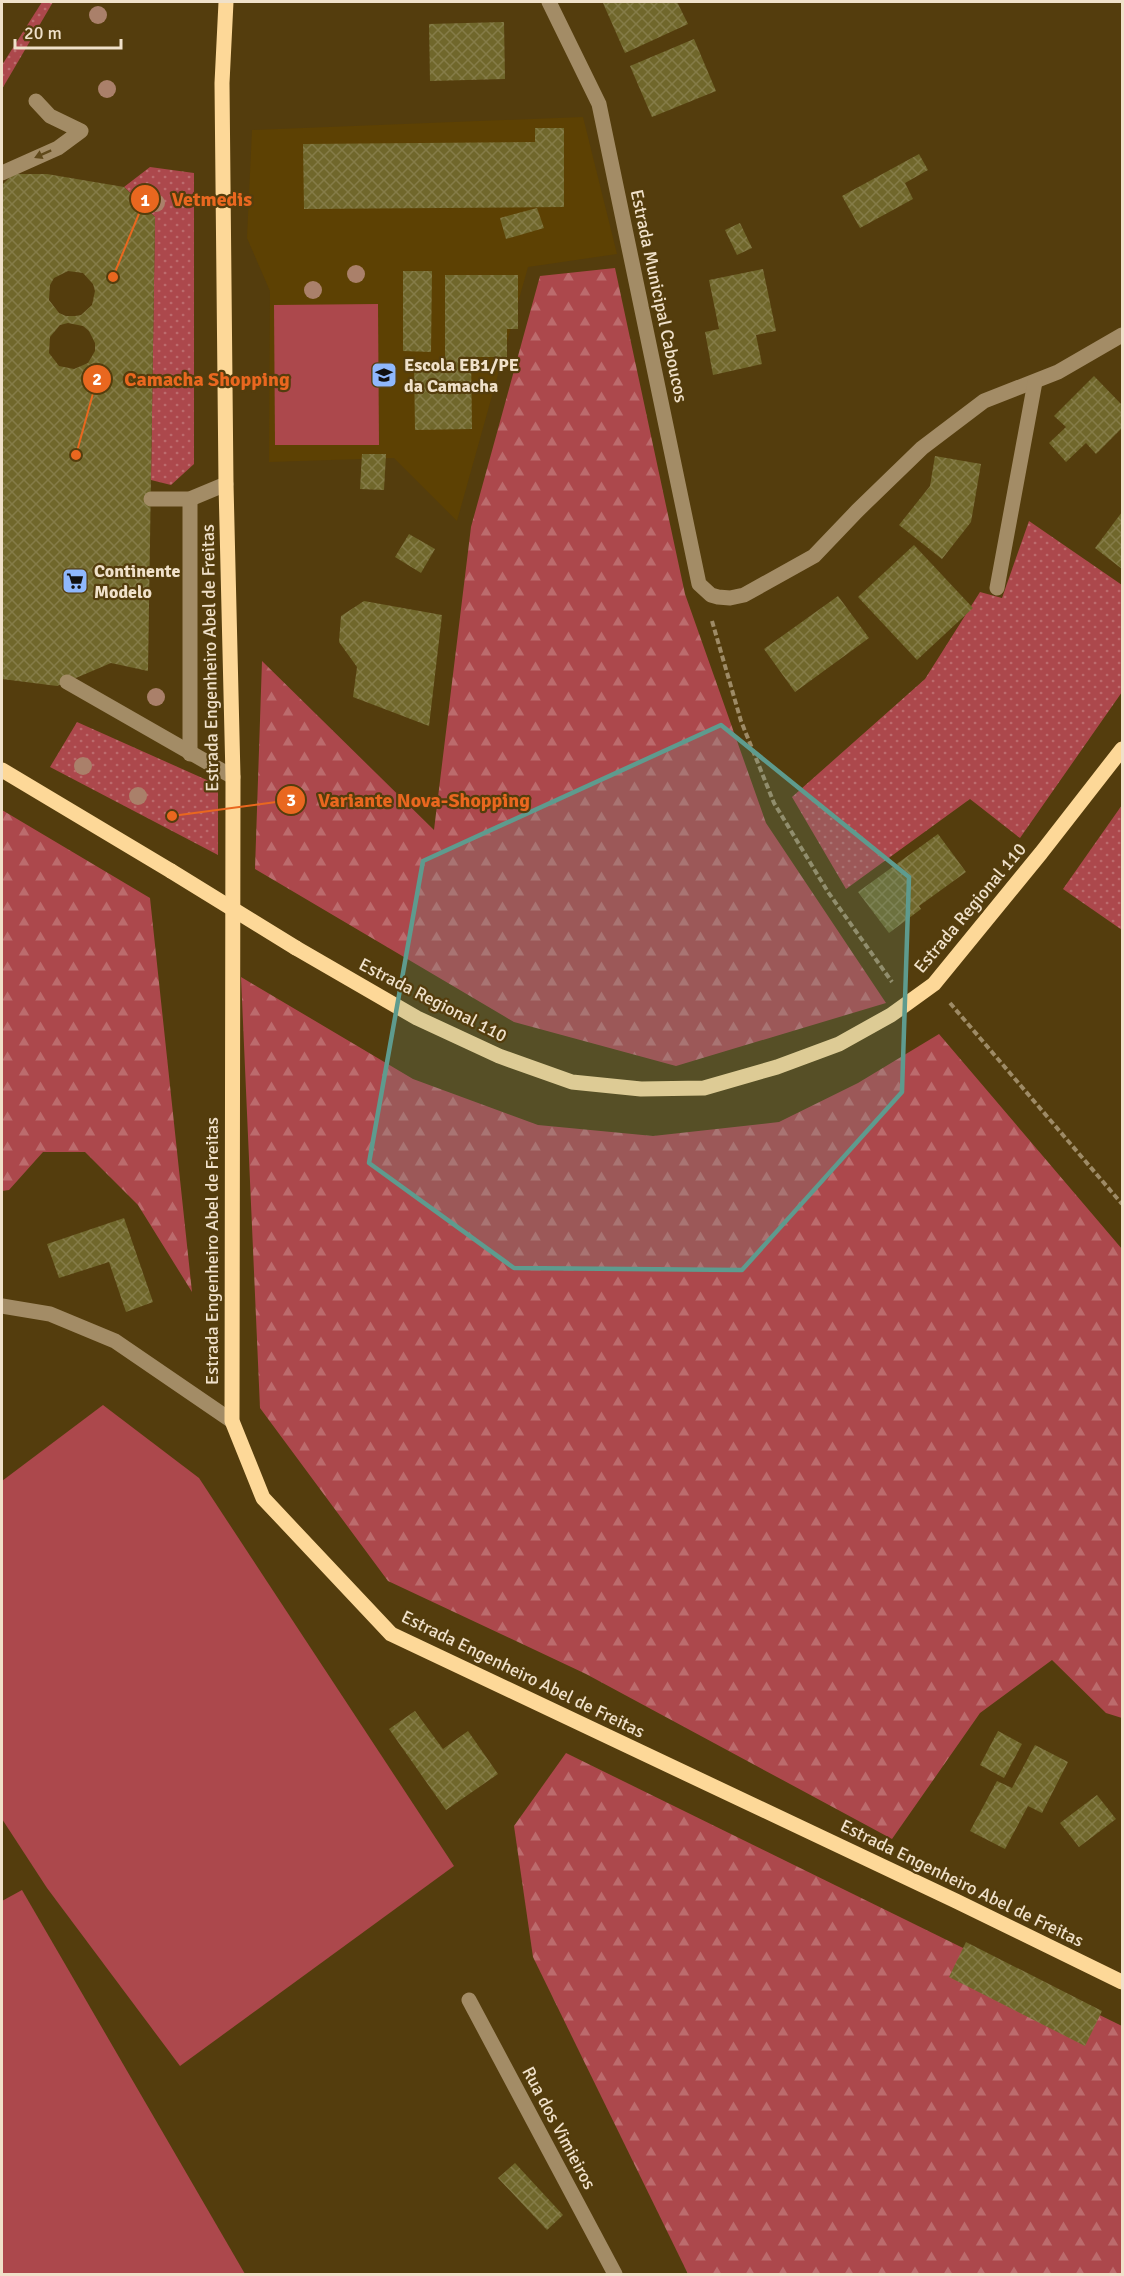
<svg xmlns="http://www.w3.org/2000/svg" width="1124" height="2276" font-family="Signika,sans-serif">
<defs>
<pattern id="grass-dots" width="8" height="8" patternUnits="userSpaceOnUse" patternTransform="scale(1.5)"><rect width="8" height="8" fill="#ac484c"/><path d="M2 2h.1M6 6h.1" fill="none" stroke="#bc6b6d" stroke-width="1.8" stroke-linecap="round"/></pattern>
<pattern id="forest-firs" width="22" height="20" patternUnits="userSpaceOnUse" patternTransform="scale(1.5)"><rect width="22" height="20" fill="#ac484c"/><path d="M5 1l3.5 6h-7zM16 11l3.5 6h-7z" fill="#bc6b6d"/></pattern>
<pattern id="building-cross-hatch" width="8" height="8" patternUnits="userSpaceOnUse" patternTransform="scale(1.5)"><rect width="8" height="8" fill="#70672b"/><path d="M0 0l8 8M0 8l8-8" fill="none" stroke="#857c48"/></pattern>
</defs>
<rect width="100%" height="100%" fill="#543d0d"/>
<path fill="#5d4103" d="M583,117L617,254L528,267L457,521L394,458L269,462L270,291L247,238L252,130Z"/>
<g fill="url(#grass-dots)">
<path d="M42,2H53L2,89V65Z"/>
<path d="M150,167L194,173V464L171,485L151,480L155,217L124,187Z"/>
<path d="M1029,521L1122,585V692L1020,838L970,799L846,889L792,797L925,679L980,592L1002,598Z"/>
<path d="M77,722L218,785V855L50,767Z"/>
<path d="M1122,805V930L1063,889Z"/>
</g>
<g fill="url(#forest-firs)">
<path d="M615,268L685,594L766,823L886,1003L676,1066L514,1022L255,869L262,661L434,830L471,527L540,276Z"/>
<path d="M2,810L150,898L192,1292L138,1205L85,1152H43L9,1190L2,1191Z"/>
<path d="M241,977L413,1079L538,1125L653,1136L779,1122L858,1083L939,1034L1122,1249V1718L1106,1713L1052,1660L980,1713L892,1839L586,1674L388,1581L260,1408Z"/>
<path d="M566,1753L1122,2026V2274H688L533,1957L514,1826Z"/>
</g>
<g fill="#ac484c">
<path d="M378,304L379,445H275L274,305Z"/>
<path d="M103,1405L199,1478L454,1866L180,2066L47,1888L2,1819V1481Z"/>
<path d="M22,1890L245,2274H2V1901Z"/>
</g>
<g fill="url(#building-cross-hatch)" fill-rule="evenodd">
<path d="M606,2H677L688,24L625,53L603,3Z"/>
<path d="M504,22L505,79L430,81L429,24Z"/>
<path d="M694,39L716,91L652,117L630,66Z"/>
<path d="M535,128H564V207L304,209L303,144L535,142Z"/>
<path d="M919,154L928,170L905,183L913,199L860,228L842,196Z"/>
<path d="M13,174H47L124,187L155,217L148,671L111,663L57,686L2,679V185ZM68,271L83,273L93,284L95,291L92,305L81,315L75,316H66L59,313L49,300L50,285L54,278ZM68,323L83,326L89,331L95,343V351L88,363L74,369L59,366L49,353L50,337L60,325Z"/>
<path d="M537,208L544,228L506,239L500,218Z"/>
<path d="M740,223L752,248L737,255L725,230Z"/>
<path d="M763,269L776,331L756,335L762,364L713,375L705,332L719,329L709,280Z"/>
<path d="M403,271H432L431,352L403,351Z"/>
<path d="M445,275H518V329H507V357H471L472,429L415,430L414,361H445Z"/>
<path d="M1094,376L1122,405V428L1096,454L1086,443L1066,462L1049,443L1066,427L1054,416Z"/>
<path d="M362,454H386L384,490L360,489Z"/>
<path d="M935,456L981,464L971,522L942,559L899,525L930,486Z"/>
<path d="M1122,512V569L1095,548Z"/>
<path d="M409,534L435,549L421,573L395,557Z"/>
<path d="M914,545L973,608L917,660L858,597Z"/>
<path d="M838,596L869,638L795,692L764,649Z"/>
<path d="M364,601L442,615L429,726L353,697L357,667L339,642L341,616Z"/>
<path d="M938,834L966,872L919,906L921,909L889,933L858,892Z"/>
<path d="M124,1218L153,1302L126,1312L109,1262L59,1278L47,1244Z"/>
<path d="M415,1711L443,1749L468,1731L498,1774L446,1810L389,1729Z"/>
<path d="M998,1731L1022,1744L1004,1778L980,1765Z"/>
<path d="M1035,1745L1068,1762L1042,1813L1028,1806L1005,1849L970,1831L997,1781L1012,1788Z"/>
<path d="M1097,1795L1116,1819L1079,1847L1060,1823Z"/>
<path d="M966,1942L1102,2011L1085,2046L949,1977Z"/>
<path d="M515,2163L563,2215L547,2230L498,2178Z"/>
</g>
<g fill="none" stroke-linecap="round" stroke-linejoin="round">
<g stroke="#9e8b66" stroke-width="4" stroke-dasharray="6 3" stroke-linecap="butt">
<path d="M712,621L741,721L774,803L828,892L892,982"/>
<path d="M950,1003L1122,1204"/>
</g>
<g stroke="#a38c66" stroke-width="15">
<path d="M549,2L599,104L699,584L711,595L718,597L730,598L744,595L814,556L857,511L922,448L984,401L1058,372L1122,335"/>
<path d="M2,173L58,148L81,131L50,116L36,101"/>
<path d="M151,499H190L226,484"/>
<path d="M997,588L1035,382"/>
<path d="M67,682L233,777"/>
<path d="M190,754V499"/>
<path d="M2,1306L50,1314L115,1341L232,1421"/>
<path d="M469,2000L615,2274"/>
</g>
<g stroke="#fdd898" stroke-width="15">
<path d="M226,2L222,83L226,484L233,777L232,1421L263,1498L391,1634L956,1901L1122,1982"/>
<path d="M2,770L171,871"/>
<path d="M296,948L417,1018L499,1056L572,1082L641,1089L704,1088L777,1067L839,1044L891,1015L934,984L1041,853L1122,749"/>
</g>
<path stroke="#fdd898" stroke-width="15" d="M171,871L296,948"/>
</g>
<g fill="#aa806a">
<circle cx="98" cy="15" r="9"/>
<circle cx="107" cy="89" r="9"/>
<circle cx="156" cy="203" r="9"/>
<circle cx="356" cy="274" r="9"/>
<circle cx="313" cy="290" r="9"/>
<circle cx="156" cy="697" r="9"/>
<circle cx="83" cy="766" r="9"/>
<circle cx="138" cy="796" r="9"/>
</g>
<defs><path id="oneway-solid" d="M-6-.8H1V-3.2L6.5 0L1 3.2V.8H-6Z" transform="scale(1.5)"/></defs>
<use fill="#60491a" href="#oneway-solid" transform="translate(43 154) rotate(156)"/>
<path fill="#5e9b8e" fill-opacity="0.2" stroke="#5e9b8e" stroke-width="4.5" stroke-linejoin="round" d="M721,725L909,877L902,1092L742,1270L514,1268L369,1163L423,861Z"/>
<defs>
<g id="school-square" transform="scale(1.35)"><rect x="-9" y="-9" width="18" height="18" rx="4" fill="#8fb8fd" stroke="#543d0d"/><path d="M0-5L7-2L0 1L-7-2ZM-4 1L0 2.5L4 1V4Q0 6-4 4Z" fill="#111"/></g>
<g id="supermarket-square" transform="scale(1.35)"><rect x="-9" y="-9" width="18" height="18" rx="4" fill="#8fb8fd" stroke="#543d0d"/><path d="M-6-5.5h2.5l.6 2H6L4.5 2H-2.5L-4.4-4H-6ZM-1.5 3.2a1.3 1.3 0 1 0 .1 0ZM3 3.2a1.3 1.3 0 1 0 .1 0Z" fill="#111"/></g>
</defs>
<g fill-rule="evenodd">
<use href="#school-square" x="384" y="375"/>
<use href="#supermarket-square" x="75" y="581"/>
</g>
<g text-anchor="middle" dominant-baseline="central" stroke-width="4.5" stroke-linejoin="round" paint-order="stroke">
<g font-size="18" fill="#f0e1ca" stroke="#543d0d">
<text transform="translate(659 296) rotate(78)">Estrada Municipal Caboucos</text>
<text transform="translate(210 658) rotate(-91)">Estrada Engenheiro Abel de Freitas</text>
<text transform="translate(970 908) rotate(-50)">Estrada Regional 110</text>
<text transform="translate(433 1000) rotate(27)">Estrada Regional 110</text>
<text transform="translate(212 1251) rotate(-90)">Estrada Engenheiro Abel de Freitas</text>
<text transform="translate(523 1674) rotate(26)">Estrada Engenheiro Abel de Freitas</text>
<text transform="translate(962 1883) rotate(26)">Estrada Engenheiro Abel de Freitas</text>
<text transform="translate(559 2128) rotate(62)">Rua dos Vimieiros</text>
</g>
<g font-size="18" font-weight="bold" fill="#f0e1ca" stroke="#543d0d" text-anchor="start">
<text x="404" y="365">Escola EB1/PE<tspan x="404" dy="21">da Camacha</tspan></text>
<text x="94" y="571">Continente<tspan x="94" dy="21">Modelo</tspan></text>
</g>
</g>
<path fill="none" stroke="#e9671f" stroke-width="2" d="M113 277L145 199M76 455L97 379M172 816L291 800"/>
<g fill="#e9671f" stroke="#543d0d" stroke-width="2">
<circle cx="113" cy="277" r="6"/>
<circle cx="76" cy="455" r="6"/>
<circle cx="172" cy="816" r="6"/>
<circle cx="145" cy="199" r="15"/>
<circle cx="97" cy="379" r="15"/>
<circle cx="291" cy="800" r="15"/>
</g>
<g font-size="18" text-anchor="middle" font-weight="bold" fill="#fff">
<text x="145" y="206">1</text>
<text x="97" y="385">2</text>
<text x="291" y="806">3</text>
</g>
<g font-size="20" text-anchor="middle" font-weight="bold" fill="#e9671f" stroke="#543d0d" stroke-width="4.5" stroke-linejoin="round" paint-order="stroke">
<text x="212" y="206">Vetmedis</text>
<text x="207" y="386">Camacha Shopping</text>
<text x="424" y="807">Variante Nova-Shopping</text>
</g>
<rect width="1124" height="2276" fill="none" stroke="#f0e1ca" stroke-width="6"/>
<path d="M15 39v9h106v-9" fill="none" stroke="#f0e1ca" stroke-width="3"/>
<text x="24" y="39" font-size="18" fill="#f0e1ca" stroke="#543d0d" stroke-width="4.5" paint-order="stroke">20 m</text>
</svg>
